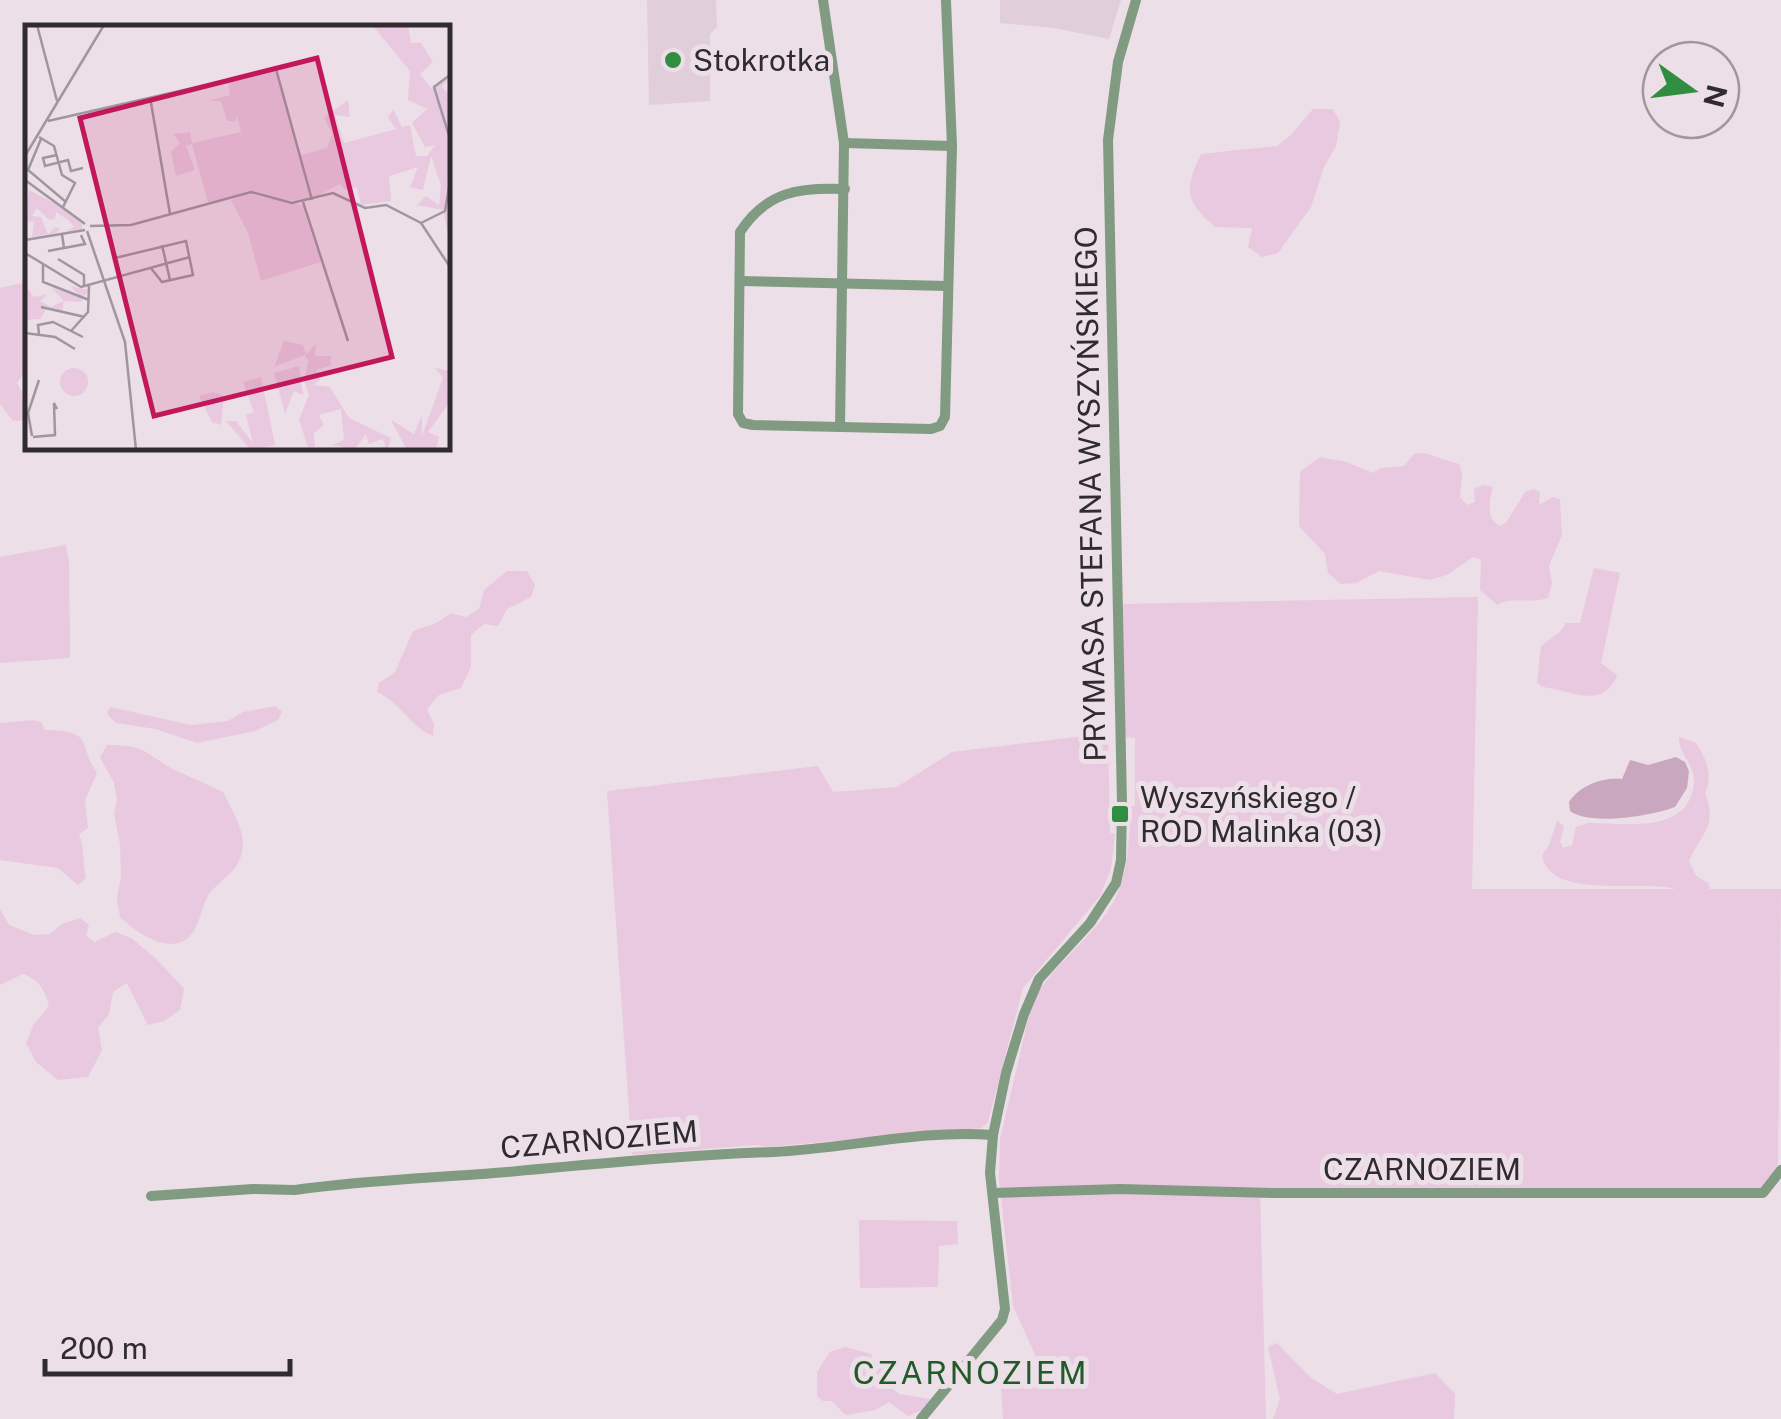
<svg xmlns="http://www.w3.org/2000/svg" width="1781" height="1419" font-family="'Public Sans',sans-serif">
<rect width="100%" height="100%" fill="#ecdfe8"/>
<g fill="#e1cedb">
<path d="M647,0H716L717,27L710,34V101L649,105Z"/>
<path d="M1000,0H1121L1109,39L1054,28L1000,23Z"/>
</g>
<g fill="#e8c9df">
<path d="M1313,109H1333L1340,122L1336,146L1324,167L1311,207L1278,253L1262,257L1248,247L1252,228L1215,227C1185,201 1184,190 1201,154L1277,146L1291,135Z"/>
<path d="M27,282V375L22,376L17,383L27,402V420L13,421L0,404V288Z"/>
<path d="M1424,453L1459,464L1462,474L1460,497L1467,505L1475,502L1474,489L1484,485L1493,487C1489,501 1486,517 1499,526L1506,523L1525,492L1534,489L1540,492L1539,505L1553,497L1560,499L1562,535L1549,566L1552,583L1548,598C1531,604 1511,596 1497,605L1480,590L1481,560L1473,557L1447,575L1430,580L1379,571L1356,583L1341,584L1328,573L1325,554L1299,526L1300,472L1320,457L1347,462L1373,473L1381,468L1404,466L1414,454Z"/>
<path d="M66,545L69,561L70,658L0,663V557Z"/>
<path d="M1594,568L1620,573L1601,663L1617,675C1603,711 1571,690 1542,687L1537,682L1541,646L1560,632L1566,623H1580Z"/>
<path d="M507,571H527L535,585L531,597L507,609L498,626L484,624L471,635V667L461,688L439,695L427,709L434,724L433,736C409,726 403,704 377,692L379,683L395,672L413,631L436,623L451,613L466,617L479,609L484,590Z"/>
<path d="M1478,597L1472,889H1676C1641,879 1549,901 1542,855L1549,845L1557,821L1564,826L1560,842L1563,848L1572,845L1576,827L1588,823C1626,823 1690,835 1694,782C1695,764 1678,754 1679,737L1696,743C1707,759 1713,776 1705,794C1718,826 1702,832 1689,861L1696,876L1708,883L1710,889H1781L1778,1162L1776,1172L1759,1190L1260,1191L1266,1419H1003L1001,1387L1021,1385L1042,1370L1013,1306L999,1179L1000,1139L1032,1003C1052,963 1095,938 1115,899C1129,870 1129,838 1131,806H1135V738L1124,737L1122,604Z"/>
<path d="M276,706L282,712L278,720L255,731L197,743L156,729L116,723L107,714L110,707L191,725L228,721L243,712Z"/>
<path d="M33,720L41,722L45,730C96,731 77,744 97,773L85,800L88,828L79,834C85,850 82,862 86,878L78,885L58,868L0,860V723Z"/>
<path d="M1108,733L1110,833H1115L1111,869L1100,896L1023,988L988,1122L982,1128L767,1147L756,1145L632,1155L607,791L818,766L833,792L897,787L952,752Z"/>
<path d="M107,745C151,745 145,756 179,772C194,779 209,785 223,792C229,805 239,821 242,835C247,869 224,875 209,894C201,907 200,926 189,937C169,956 134,931 120,917L117,898L121,876L120,844L114,814L117,799L114,783L100,757Z"/>
<path d="M0,909L9,925L34,935L50,934L62,924L80,918L89,925L86,936L95,942L115,932L131,938L153,956L184,988L180,1010L164,1021L148,1025L127,983L113,992L109,1014L98,1028L102,1050L88,1077L58,1080L36,1062L26,1043L34,1024L49,1006C45,990 39,980 23,974L0,985Z"/>
<path d="M859,1220L957,1221L958,1244L939,1246L938,1287L860,1288Z"/>
<path d="M1277,1343L1310,1377L1337,1394L1435,1373L1455,1394L1454,1419H1273L1280,1399L1268,1347Z"/>
<path d="M845,1347L871,1354L872,1357L866,1361V1365L890,1361L895,1367L883,1381L899,1394L930,1399L925,1409L908,1416L889,1402L875,1410L846,1415L831,1401H823L817,1396V1372L830,1352Z"/>
</g>
<path fill="#c9a8bf" d="M1676,757L1685,762L1689,771L1687,788L1675,807C1651,816 1591,826 1570,811L1569,802C1580,785 1603,777 1622,779L1630,760L1648,765Z"/>
<g fill="none" stroke-linecap="round" stroke-linejoin="round">
<g stroke="#809b81" stroke-width="10">
<path d="M823,0L844,143L840,427"/>
<path d="M844,143L952,146"/>
<path d="M845,189C800,187 767,191 740,232L738,414L743,423L753,425L931,429L940,426L945,417L952,146L946,1"/>
<path d="M741,281L947,286"/>
<path d="M993,1193L1120,1189L1272,1193H1763L1781,1170"/>
<path d="M151,1196L253,1189L295,1190C366,1180 436,1178 507,1172C596,1164 684,1155 773,1152C846,1149 920,1129 993,1135"/>
<path d="M921,1419L1002,1320L1005,1309L990,1173L993,1135L1006,1073L1024,1014L1039,979L1090,923L1116,883L1121,860L1122,803L1108,140L1118,62L1136,0"/>
</g>
</g>
<g fill="#318e40" stroke="#ecdfe8" stroke-width="4">
<circle cx="673" cy="60" r="10"/>
<rect x="1110" y="804" width="20" height="20" rx="5"/>
</g>
<g text-anchor="middle" dominant-baseline="central" stroke-width="10" stroke-linejoin="round" paint-order="stroke">
<g font-size="30" fill="#2f2b2e" stroke="#ecdfe8" text-anchor="start">
<text x="693" y="60">Stokrotka</text>
<text x="1140" y="797">Wyszyńskiego /<tspan x="1140" dy="34">ROD Malinka (03)</tspan></text>
</g>
<g font-size="30" fill="#2f2b2e" stroke="#ecdfe8">
<text transform="translate(1090 494) rotate(-91)">PRYMASA STEFANA WYSZYŃSKIEGO</text>
<text transform="translate(599 1139) rotate(-5)">CZARNOZIEM</text>
<text x="1422" y="1169">CZARNOZIEM</text>
</g>
<g font-size="32" letter-spacing="2.5" fill="#215b29" stroke="#ecdfe8">
<text x="971" y="1372">CZARNOZIEM</text>
</g>
</g>
<g transform="translate(25 25)">
<rect width="425" height="425" fill="#ecdfe8"/>
<path d="M347,0H383L386,18H396L408,37L395,49L407,64L425,53L417,62L425,71V219L418,185L392,180L401,171L414,180L416,160L406,131L398,165L385,162L393,142L364,151L366,176L336,180L332,162L320,165L315,159L285,175L254,176L235,168L183,178L167,119L161,121L170,145L151,151L146,127L155,118L148,109L165,107L167,118L216,107L212,91L210,96H202L196,76H183L205,70L203,54L251,45L276,130L302,123L307,109L299,93L323,75L325,92L310,90L319,118L371,104L363,93L368,84L377,102L385,100L391,131H402L410,120L400,122L387,98L402,84L383,75L385,46ZM4,165L37,182L57,199V204L41,206L49,202L43,195L31,187L30,194L24,195L12,183L7,191L16,192L23,209L30,202L35,204L30,208L40,206L7,212L9,197L0,196ZM224,169L277,180L296,237L236,256L223,208L206,175ZM45,261L63,265L56,277L39,276L37,286L45,290L22,283L15,294L0,295L1,262L9,272L23,269L15,276L26,282L39,276L27,263L56,272ZM259,316L278,320L281,329L291,319L290,331H306L305,341L291,345L295,355L289,360L305,362L324,393L366,413L363,423H353L361,421L357,414L344,419L341,409L330,424L307,420L319,415L316,384L294,390L299,400L289,408L290,422H283L274,395L284,370L279,356L283,336L280,330L249,342ZM274,341L278,370L269,366L260,389L249,348ZM410,343L425,346V377L403,407L414,412L411,425L381,423L366,395L389,409L397,390V411L418,353ZM35 357a14 14 0 1 1 28 0a14 14 0 1 1-28 0ZM236,352L250,420L226,425L201,396H211L228,418L221,390L229,387L218,357ZM188,367L199,371L196,400L187,397L174,371Z" fill="#e8c9df"/>
<path fill="none" stroke="#a0979e" stroke-width="2.5" d="M12,0L32,76M425,50L409,62L425,114M125,72L145,189M23,96L251,44L287,175M14,112L29,121L37,150L50,158L38,182M16,114L3,145L41,177M32,130L18,133L20,141L43,135L46,146L58,143M0,131L79,0M0,155L60,199M278,177L323,316M396,198L420,186L425,157M65,201L106,200L226,167L267,178L308,168L340,183L361,180L396,198L425,242M62,206L100,317L111,425M0,215L60,205M137,220L145,255M39,223L60,219L56,210M23,226L39,223L37,209M0,228L56,262L165,232M90,233L161,216L168,250L137,257L125,242M33,234L59,250V261M18,239V257L64,275M16,282L60,292M46,306L63,287L64,261M0,308L30,312L50,324M14,309L13,300L28,297L58,312M7,411L3,388L14,355M8,412L30,410L29,378L32,384M287,425H328"/>
<path fill="#c2185b" fill-opacity="0.15" stroke="#c2185b" stroke-width="5" d="M292,33L367,332L129,391L55,93Z"/>
<rect width="425" height="425" fill="none" stroke="#2f2b2e" stroke-width="5"/>
</g>
<g transform="translate(1691 90) rotate(104)"><circle r="48" fill="#ecdfe8" stroke="#a0979e" stroke-width="2.5"/>
<path d="M0-8L18 38L0 25L-18 38Z" fill="#318e40"/>
<text y="-15" font-size="28" font-weight="bold" text-anchor="middle" fill="#2f2b2e">N</text>
</g>
<path d="M45 1359v15h245v-15" fill="none" stroke="#2f2b2e" stroke-width="5"/>
<text x="60" y="1359" font-size="30" fill="#2f2b2e" stroke="#ecdfe8" stroke-width="8" paint-order="stroke">200 m</text>
</svg>
